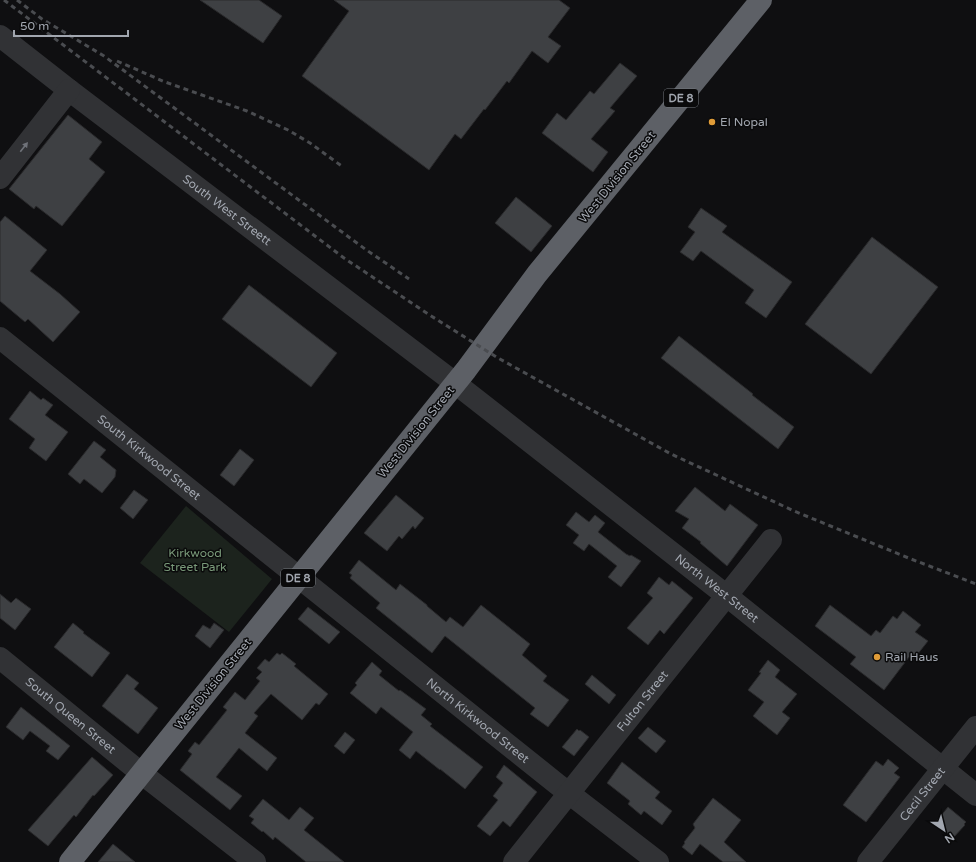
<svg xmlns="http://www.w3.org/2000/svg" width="976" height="862" font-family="'Varela Round',sans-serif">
<rect width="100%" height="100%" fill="#0f0f11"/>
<path fill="#1c231d" d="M186,506L272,579L229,632L140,563Z"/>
<g fill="#3e4043" stroke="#2a2a2c">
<path d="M200,0H259L282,16L263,43Z"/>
<path d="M334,0H559L570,8L548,37L561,46L548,63L532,51L509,83L507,81L485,110L484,109L461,139L455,134L429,170L302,76L349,11Z"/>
<path d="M620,63L637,76L610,108L615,111L591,139L608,152L593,172L542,133L557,113L566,120L590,91L594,94Z"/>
<path d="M68,115L102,142L89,159L105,172L62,226L36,206L34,209L9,189Z"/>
<path d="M516,197L552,226L531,252L495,223Z"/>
<path d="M701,208L727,226L722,232L792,282L766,318L745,303L754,290L701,251L693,261L680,252L695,232L688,227Z"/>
<path d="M5,216L47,250L30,271L60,294L80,312L53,342L28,319L25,322L0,301V222Z"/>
<path d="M872,237L938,287L871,374L805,324Z"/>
<path d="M249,285L337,353L311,387L222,319Z"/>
<path d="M679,336L753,394L752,395L794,427L778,449L661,358Z"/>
<path d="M30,391L41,400L43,398L53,405L45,415L68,432L46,461L29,448L35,439L9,419Z"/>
<path d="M94,441L106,450L100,457L116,470L115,477L102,493L84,479L80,484L68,474Z"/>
<path d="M240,449L254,460L234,486L220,475Z"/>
<path d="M695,487L725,511L730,504L758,525L727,566L700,543L701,542L682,528L689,519L675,511Z"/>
<path d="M134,490L148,500L133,519L120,508Z"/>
<path d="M396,495L424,518L415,529L413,526L402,539L399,536L387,551L364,533Z"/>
<path d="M576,512L589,522L595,515L605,523L598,532L626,554L630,556L631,555L641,561L621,587L608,577L617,566L589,544L584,551L573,543L579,535L566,525Z"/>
<path d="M359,560L396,590L400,584L427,605V606L446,622L450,617L463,627L481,605L530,644L522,655L547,676L543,681L569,700L548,727L530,714L535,708L445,636L432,653L376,608L380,603L350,578L352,575L349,573Z"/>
<path d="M659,577L669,585L672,581L693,598L664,634L660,630L648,645L627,628L653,598L647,593Z"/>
<path d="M0,594L11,603L16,598L31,609L15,630L0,618Z"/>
<path d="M830,605L871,636L876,630L880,633L893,616L897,619L903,611L921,625L915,632L928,641L913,660L909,657L884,690L850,664L856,657L815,626Z"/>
<path d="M308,607L340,632L329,644L298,619Z"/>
<path d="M73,623L84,632L83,633L110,653L92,677L54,647Z"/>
<path d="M214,623L224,630L210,648L195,636L203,625L210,629Z"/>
<path d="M277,653L280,655L282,653L296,664L294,666L328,694L319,705L316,703L302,720L271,694L254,713L258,716L245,733L277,758L267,771L239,748L216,777L242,796L230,810L180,770L192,754L188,751L195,742L199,745L227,710L223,707L235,692L245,700L260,681L256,678L262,672L257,668L265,659L269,662Z"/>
<path d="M768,660L780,670L775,677L797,694L782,712L790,718L777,735L753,716L764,702L748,690L761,673L759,672Z"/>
<path d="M372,662L382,671L379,675L399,691L400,690L426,709L421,715L432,724L430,726L483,767L465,789L440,769V770L416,751L410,759L399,750L413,732L381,707L376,714L350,693L357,685L355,683Z"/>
<path d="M127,674L139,683L134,689L158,708L138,734L102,706Z"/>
<path d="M592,675L616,695L609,704L585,684Z"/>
<path d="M21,707L70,746L58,760L46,751L50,746L30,731L23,740L6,727Z"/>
<path d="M648,727L666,741L656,753L638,738Z"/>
<path d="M577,729L579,731L580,730L589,737L574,756L562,747Z"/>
<path d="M345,732L355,740L344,754L334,746Z"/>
<path d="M92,757L113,775L94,796L93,795L76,817L74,815L48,846L28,830Z"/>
<path d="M888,759L899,768L894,773L900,777L866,822L843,805L876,761L883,766Z"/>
<path d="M622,762L660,792L655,798L672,811L662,825L644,811L641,815L628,804L630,801L607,783Z"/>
<path d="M504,765L537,792L510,827L503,821L490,836L477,826L498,800L493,796L503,783L496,777Z"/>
<path d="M713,798L741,820L724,842L746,862H723L700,844L692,855L682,847L685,843L684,842L695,828L693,824Z"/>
<path d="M263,799L289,820L300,807L314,818L304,830L344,862H306L275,837L273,840L263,831L262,832L251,823L254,819L249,816Z"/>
<path d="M948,807L966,822L964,824L965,825L953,838L935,823Z"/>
<path d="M113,844L135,862H98Z"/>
</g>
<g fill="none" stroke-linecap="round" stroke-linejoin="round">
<g stroke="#313235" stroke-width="22">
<path id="s1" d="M0,36L69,90L455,383L727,596L976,795"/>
<path d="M0,178L69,90"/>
<path id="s2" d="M0,338L557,784L658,862"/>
<path id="s3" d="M0,658L141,773L255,862"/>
<path id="s4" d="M514,862L771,540"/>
<path id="s5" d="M868,862L976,727"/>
</g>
<path stroke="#5d6066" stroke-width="22" d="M70,862L466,370L537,274L761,0"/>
<g stroke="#4a4c50" stroke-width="3" stroke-dasharray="5 4" stroke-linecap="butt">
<path d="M4,0L344,258L428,314L498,358L671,454L794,511L911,559L976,584"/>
<path d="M17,0L42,19L104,56L365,249L409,279"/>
<path d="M117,61L165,82L247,111L288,130L310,143L343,167"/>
</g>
</g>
<defs><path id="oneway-solid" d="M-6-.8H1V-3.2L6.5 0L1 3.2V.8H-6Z"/></defs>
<use fill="#6f7279" href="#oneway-solid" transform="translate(24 147) rotate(-52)"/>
<g fill="#e09c38" stroke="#0a0a0b" stroke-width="1.5">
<circle cx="712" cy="122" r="4"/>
<circle cx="877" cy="657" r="4"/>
</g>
<g text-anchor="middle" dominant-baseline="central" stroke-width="3" stroke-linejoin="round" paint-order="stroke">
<g fill="#0a0a0b" stroke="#74787e" stroke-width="1">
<rect x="664" y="89" width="34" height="18" rx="3"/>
<rect x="281" y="569" width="34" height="18" rx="3"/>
</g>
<g font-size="11" font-weight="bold" fill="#a2a7b0">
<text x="681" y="98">DE 8</text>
<text x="298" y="578">DE 8</text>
</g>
<g font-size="12" fill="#a2a7b0" stroke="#0a0a0b" text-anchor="start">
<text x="720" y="122">El Nopal</text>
<text x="885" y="657">Rail Haus</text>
</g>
<g font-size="12" fill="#a2a7b0" stroke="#0a0a0b">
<text transform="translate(617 177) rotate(-51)">West Division Street</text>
<text stroke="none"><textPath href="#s1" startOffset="286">South West Streett</textPath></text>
<text transform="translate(416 432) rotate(-51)">West Division Street</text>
<text stroke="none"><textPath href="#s2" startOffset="191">South Kirkwood Street</textPath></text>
<text stroke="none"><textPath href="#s1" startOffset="905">North West Street</textPath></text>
<text transform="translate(213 684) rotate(-51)">West Division Street</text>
<text stroke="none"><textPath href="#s4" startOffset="206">Fulton Street</textPath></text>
<text stroke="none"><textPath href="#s3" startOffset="91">South Queen Street</textPath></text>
<text stroke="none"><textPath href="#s2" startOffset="612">North Kirkwood Street</textPath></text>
<text stroke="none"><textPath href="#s5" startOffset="87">Cecil Street</textPath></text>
</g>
<g font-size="12" fill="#7a9a7a" stroke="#0a0a0b">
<text x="195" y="553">Kirkwood<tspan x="195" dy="14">Street Park</tspan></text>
</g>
</g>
<g transform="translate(944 830) rotate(145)" stroke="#0a0a0b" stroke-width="3" paint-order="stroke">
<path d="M0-3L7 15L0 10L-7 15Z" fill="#a2a7b0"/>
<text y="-6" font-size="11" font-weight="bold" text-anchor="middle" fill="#a2a7b0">N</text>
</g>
<path d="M14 30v6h114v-6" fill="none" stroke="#a2a7b0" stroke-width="2"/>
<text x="20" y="30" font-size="12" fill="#a2a7b0" stroke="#0a0a0b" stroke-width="3" paint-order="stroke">50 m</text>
</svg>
